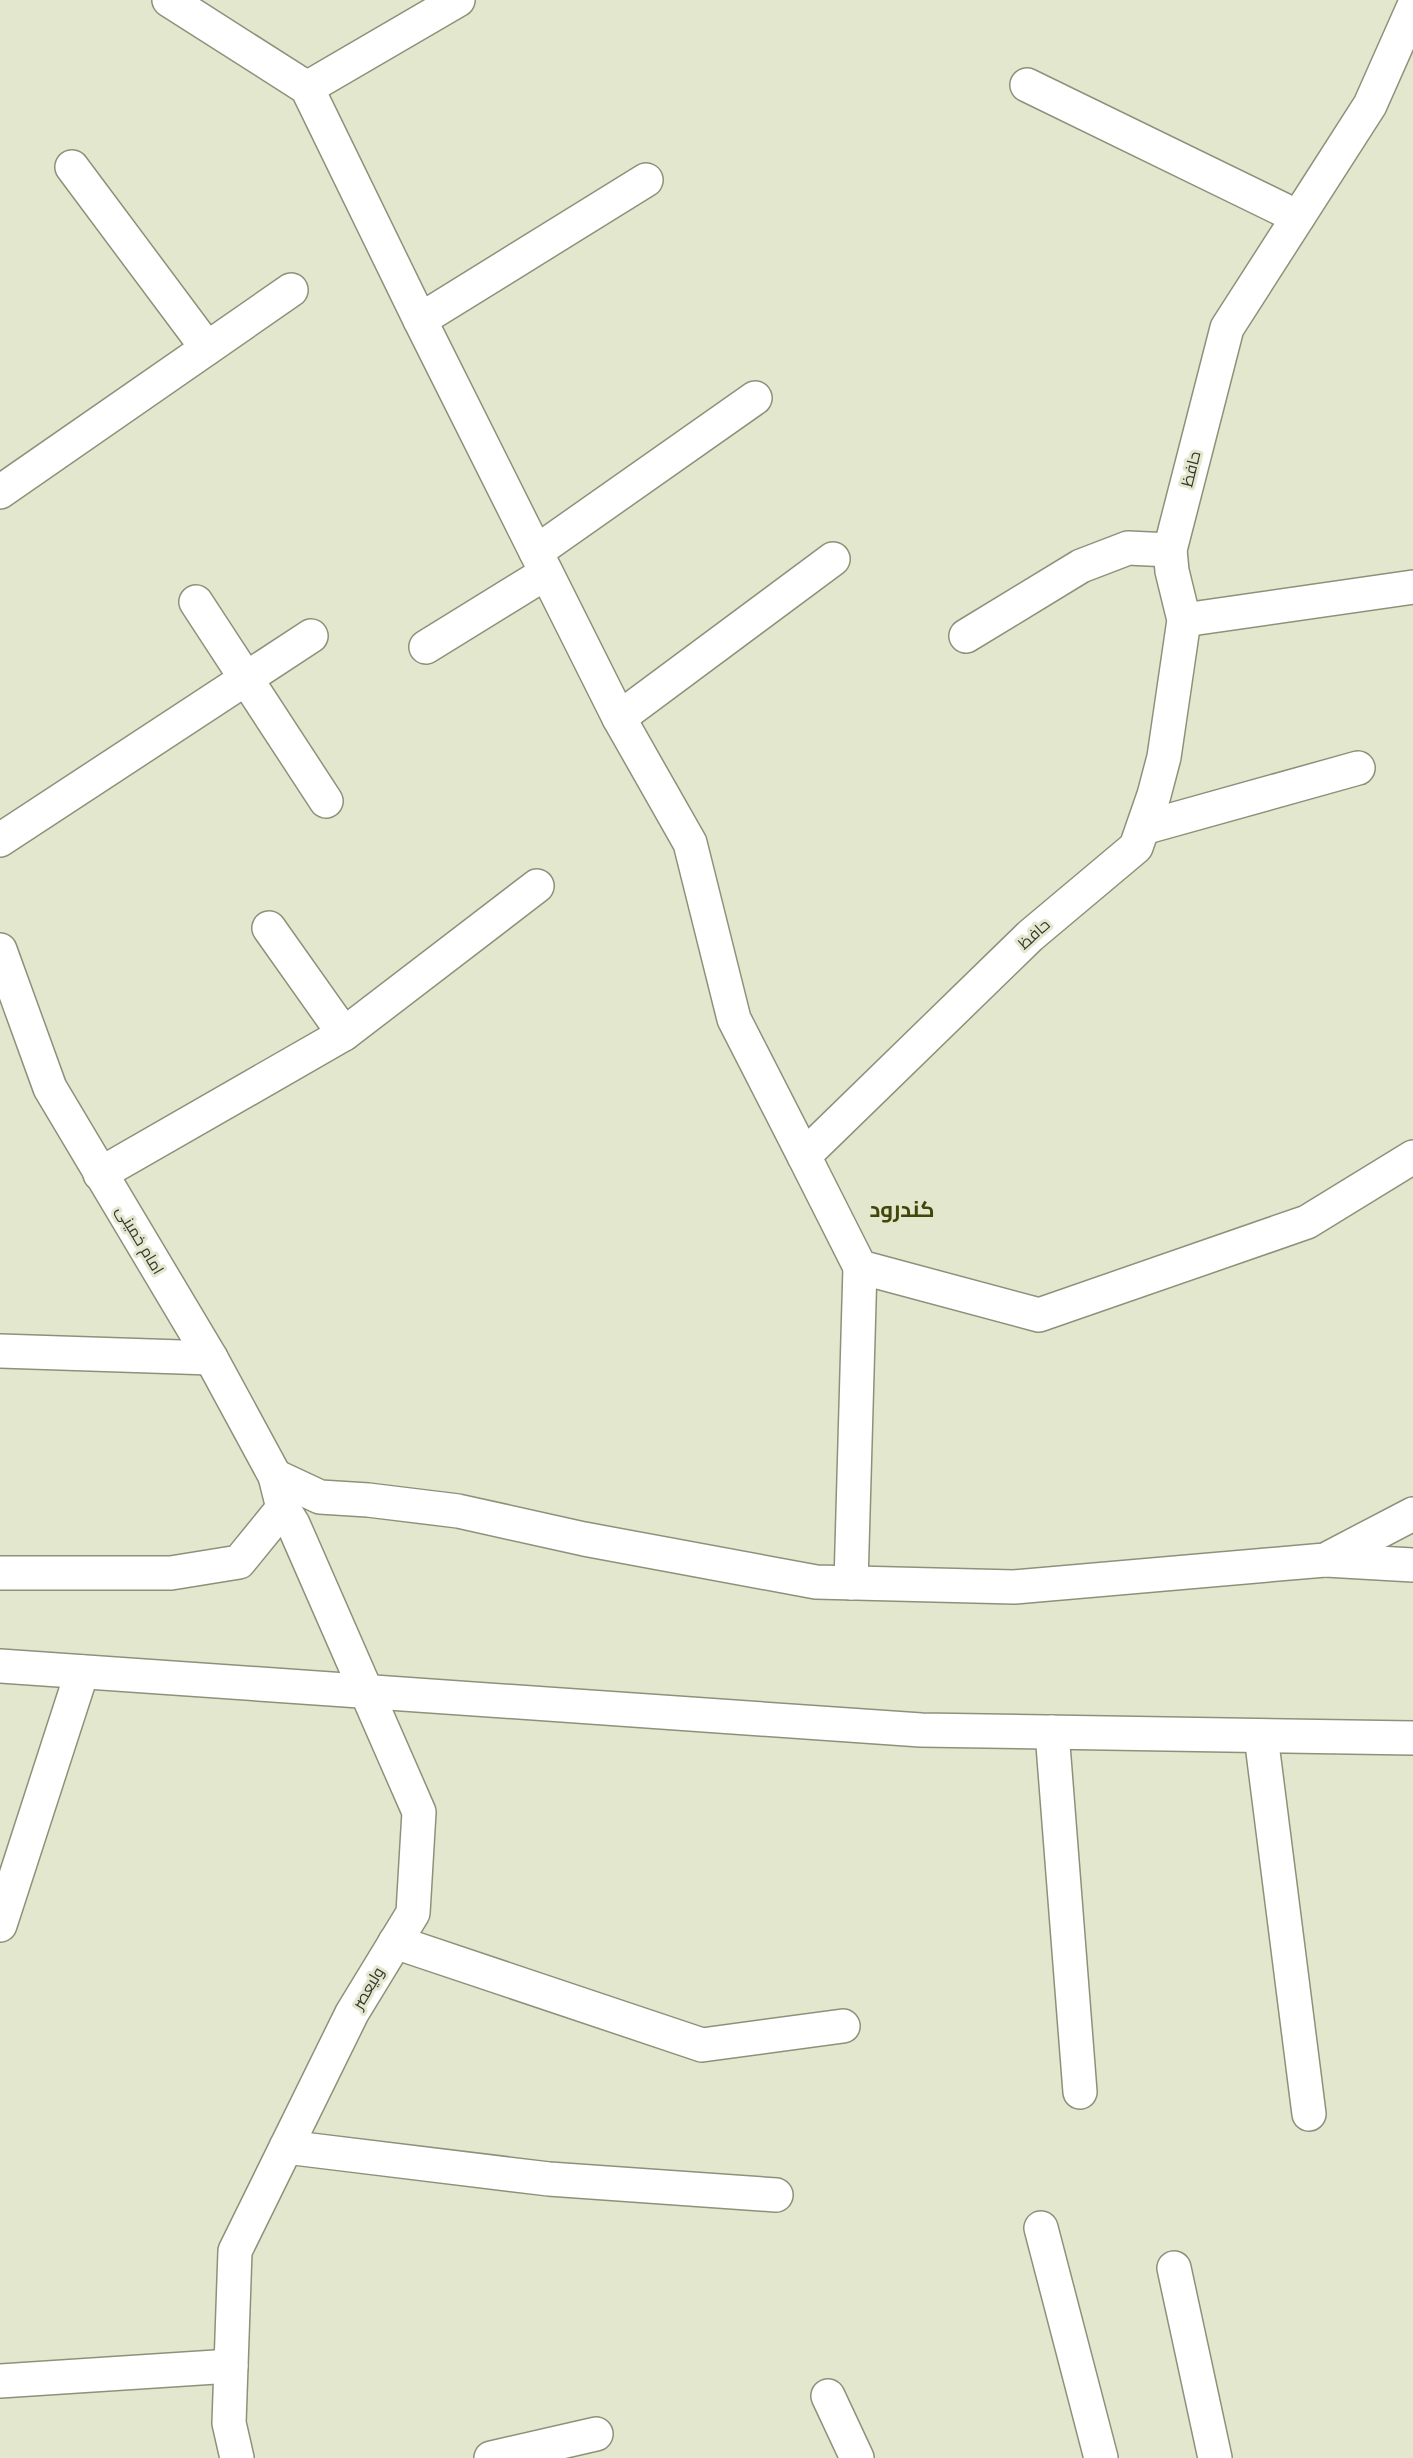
<svg xmlns="http://www.w3.org/2000/svg" width="1413" height="2458" font-family="Roboto,Cairo,sans-serif">
<rect width="100%" height="100%" fill="#e3e7ce"/>
<g fill="none" stroke-linecap="round" stroke-linejoin="round">
<g stroke="#8e917a" stroke-width="36">
<g id="minor">
<path d="M169,0L307,88L420,320L619,718L690,843L734,1019L804,1156"/>
<path d="M1413,8L1370,105L1227,328L1170,550L1172,571L1184,620L1164,757L1154,795L1136,847L1030,936L804,1156L860,1267L1039,1315L1307,1222L1413,1157"/>
<path d="M1027,85L1298,217"/>
<path d="M307,88L458,0"/>
<path d="M72,167L207,348"/>
<path d="M420,320L646,180"/>
<path d="M0,492L291,290"/>
<path d="M536,552L755,398"/>
<path d="M196,602L326,801"/>
<path d="M1184,620L1413,587"/>
<path d="M966,636L1081,566L1128,548L1170,550"/>
<path d="M426,647L546,573"/>
<path d="M619,718L833,559"/>
<path d="M1143,828L1358,768"/>
<path d="M0,840L311,636"/>
<path d="M0,950L50,1088L211,1358L275,1476L283,1508L293,1524L419,1812L413,1913L352,2013L235,2251L229,2423L237,2458"/>
<path d="M344,1034L537,886"/>
<path d="M100,1174L344,1034L269,928"/>
<path d="M0,1351L211,1358"/>
<path d="M275,1476L320,1497L368,1500L458,1511L584,1539L816,1582L1014,1587L1325,1560L1413,1514"/>
<path d="M1326,1560L1413,1565"/>
<path d="M0,1573H171L239,1562L283,1508"/>
<path d="M851,1583L860,1267"/>
<path d="M0,1666L921,1730L1413,1738"/>
<path d="M1052,1732L1080,2092"/>
<path d="M1261,1736L1309,2114"/>
<path d="M0,1925L82,1672"/>
<path d="M395,1942L702,2045L843,2026"/>
<path d="M286,2147L549,2179L776,2195"/>
<path d="M1041,2228L1101,2458"/>
<path d="M1174,2268L1215,2458"/>
<path d="M0,2381L231,2366"/>
<path d="M828,2396L857,2458"/>
<path d="M491,2458L596,2434"/>
</g>
</g>
<use href="#minor" stroke="#fff" stroke-width="33"/>
</g>
<g text-anchor="middle" dominant-baseline="central" stroke-width="6" stroke-linejoin="round" paint-order="stroke">
<g font-size="16" fill="#35362d" stroke="#e3e7ce">
<text transform="translate(1191 469) rotate(-76)">حافظ</text>
<text transform="translate(1034 934) rotate(-42)">حافظ</text>
<text transform="translate(140 1240) rotate(59)">امام خمینی</text>
<text transform="translate(368 1988) rotate(-59)">ولیعصر</text>
</g>
<g font-size="22" font-weight="bold" fill="#424608" stroke="#e3e7ce">
<text x="902" y="1209">کندرود</text>
</g>
</g>
</svg>
